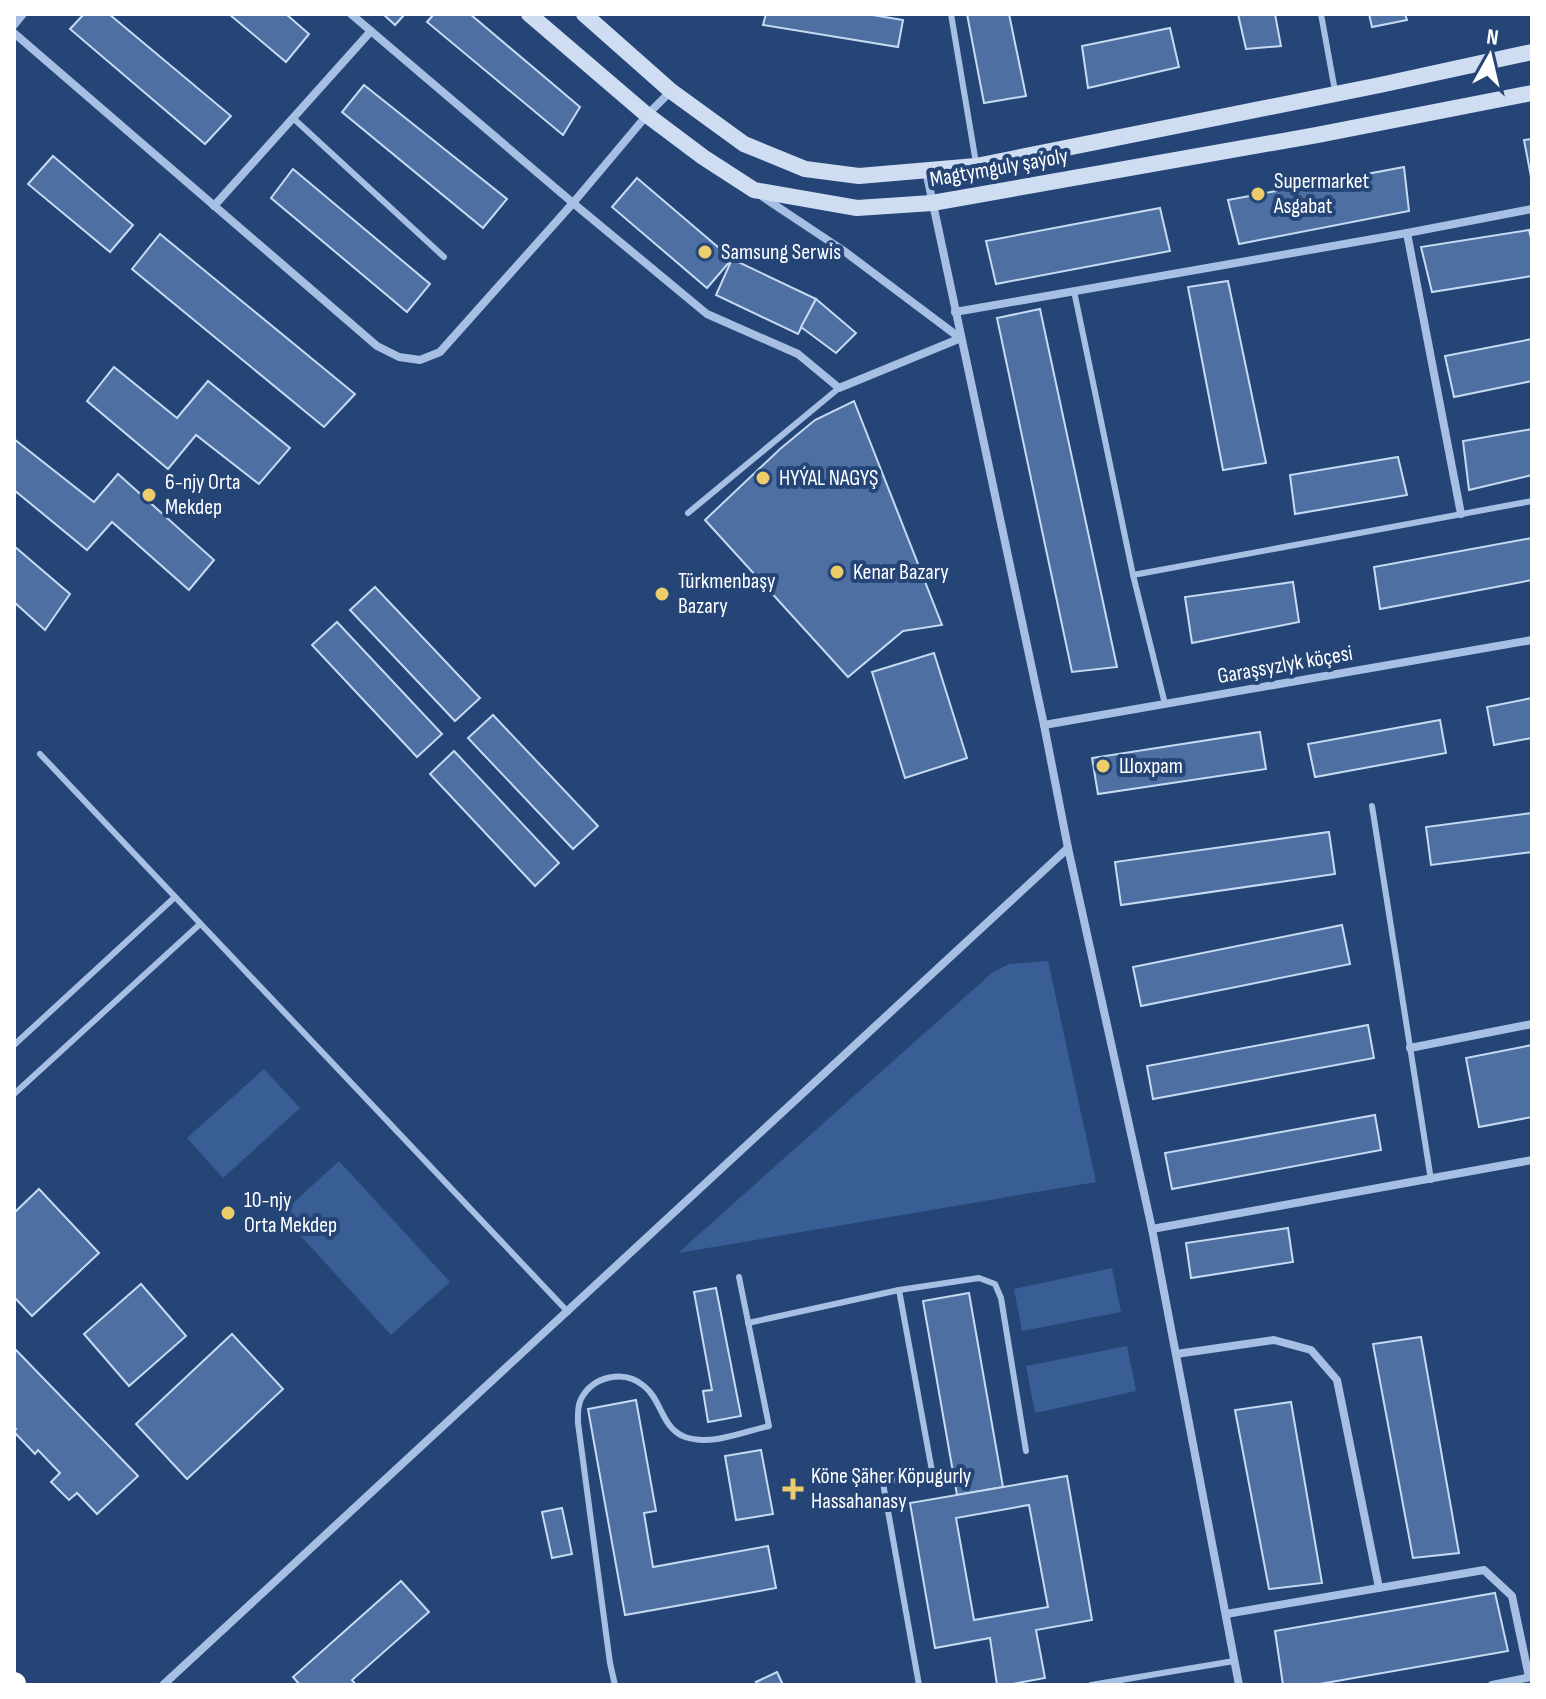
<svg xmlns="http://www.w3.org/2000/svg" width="1546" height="1699" font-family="'Sofia Sans Condensed',sans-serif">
<rect width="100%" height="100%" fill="#254577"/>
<g fill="#385e95">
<path d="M1048,961L1096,1182L678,1253L993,972L1009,964Z"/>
<path d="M264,1069L300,1108L223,1178L187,1138Z"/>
<path d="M339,1161L450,1282L391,1335L281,1214Z"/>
<path d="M1112,1268L1121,1312L1022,1331L1014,1289Z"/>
<path d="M1127,1346L1136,1391L1035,1413L1026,1366Z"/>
</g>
<g fill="#4d6fa1" stroke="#c8daf3" stroke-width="2" fill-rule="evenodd">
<path d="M84,14H109L231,116L205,144L70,29Z"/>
<path d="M229,14H286L309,34L286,62Z"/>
<path d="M383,14H405L395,25Z"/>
<path d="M434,14H470L580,107L563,135L427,22Z"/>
<path d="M766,14H867L903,20L898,47L763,25Z"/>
<path d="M967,14H1009L1026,96L984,103Z"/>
<path d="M1238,14H1275L1281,46L1246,49Z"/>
<path d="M1369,14H1405L1407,20L1372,27Z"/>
<path d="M1170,28L1179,67L1088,88L1082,46Z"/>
<path d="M364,85L507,199L483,228L342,112Z"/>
<path d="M1532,139V182L1524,140Z"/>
<path d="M53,156L133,225L110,252L28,184Z"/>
<path d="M1404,167L1409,211L1239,244L1228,200Z"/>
<path d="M293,169L430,284L407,312L271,198Z"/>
<path d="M637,178L732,259L707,288L612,207Z"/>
<path d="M1160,208L1170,251L996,284L986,241Z"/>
<path d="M1529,230L1532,242V276L1432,292L1421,247Z"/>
<path d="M160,234L355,394L324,427L132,269Z"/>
<path d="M732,259L816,299L798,334L716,295Z"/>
<path d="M1228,281L1266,463L1223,470L1188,287Z"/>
<path d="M816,299L856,333L836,353L801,327Z"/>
<path d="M1040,309L1117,667L1072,672L997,318Z"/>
<path d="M1532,339V381L1454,397L1445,356Z"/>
<path d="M114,367L177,418L208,381L290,448L259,484L196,435L168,469L87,401Z"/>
<path d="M854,401L942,625L903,631L848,677L705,520L780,449L815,420Z"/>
<path d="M1532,429V475L1469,490L1463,441Z"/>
<path d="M14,439L94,502L118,474L214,560L189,590L112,522L87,550L14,490Z"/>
<path d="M1398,457L1407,495L1295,514L1290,475Z"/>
<path d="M1532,538V580L1380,609L1374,567Z"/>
<path d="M14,546L70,594L45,630L14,602Z"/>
<path d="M1293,582L1299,622L1192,643L1185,597Z"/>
<path d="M375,587L480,698L455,721L350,610Z"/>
<path d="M337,622L442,734L417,757L312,645Z"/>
<path d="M934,653L967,758L905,778L872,672Z"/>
<path d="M1532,698V738L1494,745L1487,707Z"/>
<path d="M493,715L598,826L573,849L468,738Z"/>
<path d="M1440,720L1446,753L1315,777L1308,744Z"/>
<path d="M1260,732L1266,769L1098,794L1092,758Z"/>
<path d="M454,751L559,863L535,886L430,774Z"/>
<path d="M1532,813V852L1431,865L1426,827Z"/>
<path d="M1329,832L1335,874L1121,905L1115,862Z"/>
<path d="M1342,925L1350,964L1141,1006L1133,967Z"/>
<path d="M1368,1025L1374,1058L1153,1099L1147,1066Z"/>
<path d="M1532,1045V1117L1479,1127L1466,1058Z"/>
<path d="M1375,1115L1381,1150L1172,1189L1165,1153Z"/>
<path d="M39,1189L99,1253L32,1316L14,1297V1213Z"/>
<path d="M1288,1228L1293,1262L1191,1278L1186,1243Z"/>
<path d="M141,1284L186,1336L129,1386L84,1334Z"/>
<path d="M716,1288L741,1416L708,1422L703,1391L712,1390L694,1292Z"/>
<path d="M969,1293L1003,1487L957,1495L923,1301Z"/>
<path d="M232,1334L283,1389L187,1479L136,1424Z"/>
<path d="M1421,1337L1459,1553L1413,1558L1373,1344Z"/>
<path d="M14,1348L138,1476L97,1514L77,1493L69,1500L51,1482L60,1473L38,1450L35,1454L14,1432L16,1429L14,1427Z"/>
<path d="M636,1400L656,1511L644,1513L653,1567L768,1546L776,1588L625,1615L588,1409Z"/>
<path d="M1291,1402L1322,1583L1269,1589L1235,1410Z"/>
<path d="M761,1450L773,1514L736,1520L725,1456Z"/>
<path d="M1067,1476L1092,1620L1036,1630L1045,1678L1007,1685H997L990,1638L935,1648L910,1503ZM1029,1505L1048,1607L974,1620L956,1518Z"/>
<path d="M562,1508L572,1554L552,1558L542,1512Z"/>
<path d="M401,1581L429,1612L352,1680L356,1685H300L293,1677Z"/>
<path d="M1495,1593L1508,1651L1314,1685H1283L1275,1631Z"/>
<path d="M777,1672L783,1685H758L756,1682Z"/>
</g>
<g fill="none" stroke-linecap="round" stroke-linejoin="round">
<g stroke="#a6bfe3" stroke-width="6">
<path d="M951,14L976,163"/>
<path d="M1321,14L1335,91"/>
<path d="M293,118L444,257"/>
<path d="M1074,291L1133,575L1165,704"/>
<path d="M688,513L839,388"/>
<path d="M1133,575L1532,501"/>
<path d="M40,754L568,1312"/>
<path d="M1372,806L1431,1180"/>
<path d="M14,1045L175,897"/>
<path d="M14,1094L200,924"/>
<path d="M899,1290L979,1278L995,1284L1001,1298L1026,1451"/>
<path d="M748,1323L899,1290L932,1471L883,1483L919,1685"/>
<path d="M615,1685L610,1663L578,1423C578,1415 577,1407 581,1399C593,1376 624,1369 644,1386C662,1400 661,1428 685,1437C711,1446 743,1432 769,1426L739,1277"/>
<path d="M1091,1685L1234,1661"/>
</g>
<g stroke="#a6bfe3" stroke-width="8">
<path d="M351,14L573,203L707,314L798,354L839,388L961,338"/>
<path d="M14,25L23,14"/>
<path d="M14,33L377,346L399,357L420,360L440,352L573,203L647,115L671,91"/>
<path d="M926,171L1044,725L1068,848L1152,1229L1239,1685"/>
<path d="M763,197L844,251L960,338"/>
<path d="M214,206L371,31"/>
<path d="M1407,233L1461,514"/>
<path d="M955,312L1407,233L1532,209"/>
<path d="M1044,725L1532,640"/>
<path d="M1410,1048L1532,1024"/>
<path d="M1152,1229L1532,1160"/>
<path d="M1176,1354L1274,1340L1311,1350L1337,1380L1379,1588"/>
<path d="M1226,1614L1484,1570L1512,1596L1529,1677"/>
<path d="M163,1685L1068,848"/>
<path d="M1492,1685L1531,1677"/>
</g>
<g stroke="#cfddf3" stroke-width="16">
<path d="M529,14L647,115L703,157L754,190L857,208L932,203L1317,135L1532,93"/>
<path d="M584,14L671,91L744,144L805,169L859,176L976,166L1380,85L1532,52"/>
</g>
<path stroke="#fff" stroke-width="24" d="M14,1684V1685"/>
</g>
<g fill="#eccd6a" stroke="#254577" stroke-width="3">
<circle cx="1258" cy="194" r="8"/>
<circle cx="705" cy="252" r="8"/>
<circle cx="763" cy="478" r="8"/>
<circle cx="149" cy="495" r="8"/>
<circle cx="837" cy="572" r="8"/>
<circle cx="662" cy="594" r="8"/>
<circle cx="1103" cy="766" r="8"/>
<circle cx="228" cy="1213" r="8"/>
<path d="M789 1477h8v8h8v8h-8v8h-8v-8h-8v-8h8z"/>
</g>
<g text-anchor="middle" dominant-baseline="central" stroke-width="8" stroke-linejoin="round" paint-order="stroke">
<g font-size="22" fill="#fff" stroke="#254577">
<text transform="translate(999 168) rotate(-10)">Magtymguly şaýoly</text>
<text transform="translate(1285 665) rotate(-10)">Garaşsyzlyk köçesi</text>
</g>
<g font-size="22" fill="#fff" stroke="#254577" text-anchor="start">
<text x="1274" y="181">Supermarket<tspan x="1274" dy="25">Asgabat</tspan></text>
<text x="721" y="252">Samsung Serwis</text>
<text x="779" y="478">HYÝAL NAGYŞ</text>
<text x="165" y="482">6-njy Orta<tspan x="165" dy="25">Mekdep</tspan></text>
<text x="853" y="572">Kenar Bazary</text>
<text x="678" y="581">Türkmenbaşy<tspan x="678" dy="25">Bazary</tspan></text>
<text x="1119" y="766">Шохрат</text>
<text x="244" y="1200">10-njy<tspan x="244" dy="25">Orta Mekdep</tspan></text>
<text x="811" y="1476">Köne Şäher Köpugurly<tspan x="811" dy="25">Hassahanasy</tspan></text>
</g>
</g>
<rect width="1546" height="1699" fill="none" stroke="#ffffff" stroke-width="32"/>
<g transform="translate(1490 56) rotate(8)" stroke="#254577" stroke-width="6" paint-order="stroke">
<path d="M0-6L14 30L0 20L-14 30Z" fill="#ffffff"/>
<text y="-12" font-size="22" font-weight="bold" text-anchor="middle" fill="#ffffff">N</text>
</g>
</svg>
